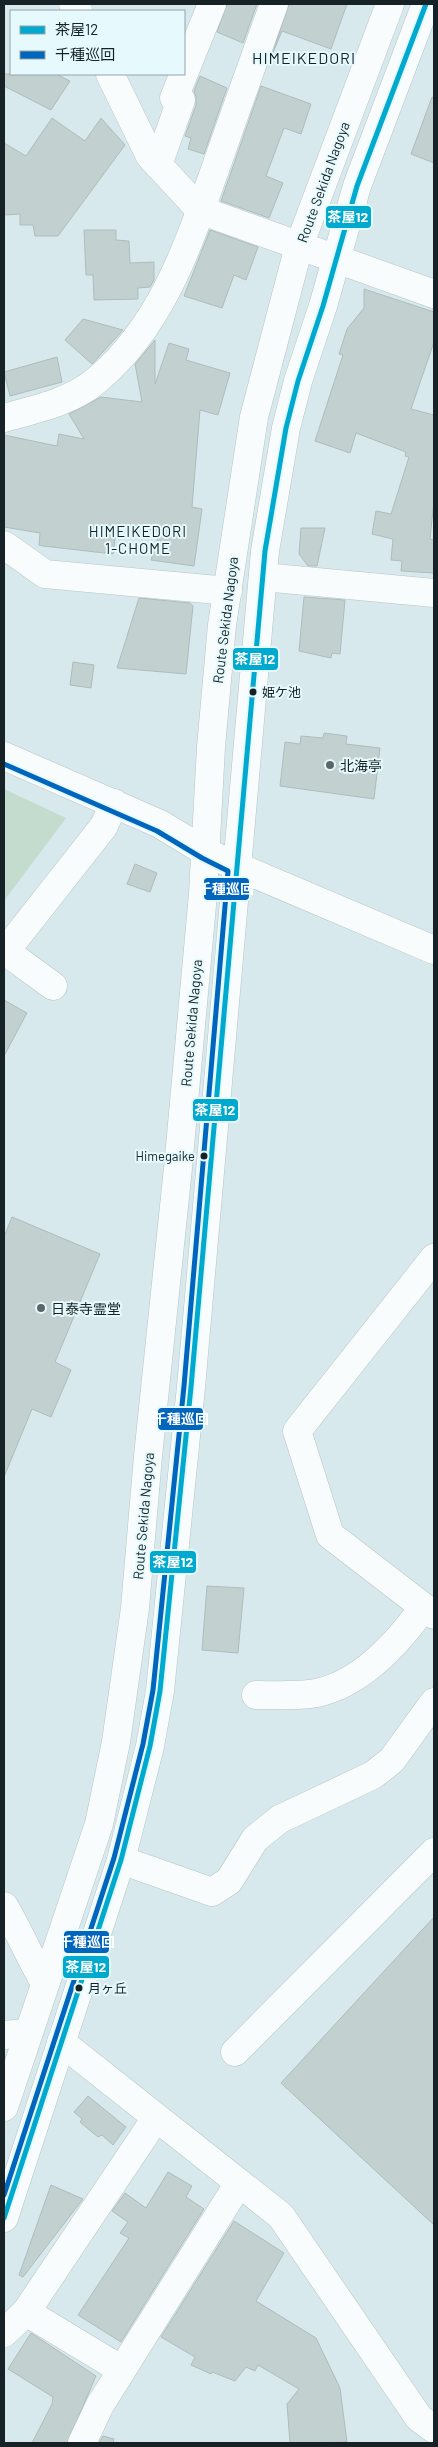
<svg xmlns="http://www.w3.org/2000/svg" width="438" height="2447" font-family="Barlow,'Noto Sans JP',sans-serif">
<rect width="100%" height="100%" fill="#d8e9ed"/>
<path fill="#c3dccd" d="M4,789L66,818L4,901Z"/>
<g fill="#c2d0d0" stroke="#afbcbd">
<path d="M227,4H257L243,43L217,32Z"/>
<path d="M289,4H347L331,49L282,31L272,55Z"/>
<path d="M4,74H56L70,81L51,110L4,86Z"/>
<path d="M200,76L227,88L204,154L188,149L191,138L185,136L196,105V97L194,91Z"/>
<path d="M261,86L311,104L301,134L284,128L266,176L283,183L269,218L221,201Z"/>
<path d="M432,97L434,98V163L411,154Z"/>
<path d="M52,118L85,141L101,118L125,145L58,236H35L33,225H20V214L4,215V143L26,156Z"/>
<path d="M84,230H116V240L129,241L130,263L154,262V280L150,287L138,288V299L94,300L93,275H86Z"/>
<path d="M210,230L258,247L246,280L234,275L222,308L184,296Z"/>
<path d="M364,289L434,312V342L411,409L434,415V500L430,539L434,540V573L401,571L402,561L391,560L393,539L372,534L376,511L391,514L409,457L405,456L406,452L356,433L350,453L315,441L343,355L339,354L347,329L364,308Z"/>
<path d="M83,319L123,330L92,364L65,340Z"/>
<path d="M155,340V384L169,343L189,349L186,360L230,373L218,415L200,410L192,507L202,509L194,566L151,560L160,531L117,524L113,554L43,546L39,545L40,533L4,527V435L57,446L59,434L84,439L69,414L101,397L142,402L135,364Z"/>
<path d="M57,357L62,382L10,396L4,372Z"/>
<path d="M301,528H325L317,566H308L299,554Z"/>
<path d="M304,597L345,600L340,654L332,653L331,658L299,651Z"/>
<path d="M139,598L190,603L193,606L186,674L117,668Z"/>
<path d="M73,662L94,665L91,688L70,685Z"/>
<path d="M324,733L347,736L346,744L380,748L374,799L280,786L285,742L300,744L301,736L323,738Z"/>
<path d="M135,864L157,873L150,892L127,884Z"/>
<path d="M4,1000L27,1013L4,1056Z"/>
<path d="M12,1217L100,1254L55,1362L71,1370L51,1417L32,1409L4,1477V1237Z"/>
<path d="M207,1586L244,1588L238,1653L202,1650Z"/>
<path d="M434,1917V2225L281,2083Z"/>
<path d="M88,2096L126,2127L113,2145L102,2135L98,2137L80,2122L82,2119L74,2112Z"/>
<path d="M168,2172L192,2186L186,2197L204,2209L121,2342L78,2315L129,2238L120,2233L128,2222L112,2211L125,2193L146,2208Z"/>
<path d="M51,2185L83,2199L23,2277L19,2275Z"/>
<path d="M234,2221L284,2253L256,2301L316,2338L340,2388L347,2442L290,2443L287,2404L299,2389L258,2365L255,2371L246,2367L235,2381L212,2372L211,2374L191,2365L195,2357L161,2337Z"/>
<path d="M31,2333L96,2376L67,2443H32L52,2404L53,2397L8,2369Z"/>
<path d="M103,2436L114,2439L113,2443H99Z"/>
</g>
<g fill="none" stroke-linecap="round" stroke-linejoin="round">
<g stroke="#b6c4c7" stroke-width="29">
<g id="minor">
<path d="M73,4L78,11"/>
<path d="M110,74L150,156L200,210L434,294"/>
<path d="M158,165L181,100L174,98L212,4"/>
<path d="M4,418C36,409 71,402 97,380C164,324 190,240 218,161C237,108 255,56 274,4"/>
<path d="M4,545L45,574L228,591"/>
<path d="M263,577L434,593"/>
<path d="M4,756L160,824L206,852L236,866L434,950"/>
<path d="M5,951L53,986"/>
<path d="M4,953L104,826L114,803"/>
<path d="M434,1258L297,1431L330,1535L434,1615"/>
<path d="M256,1695C274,1695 292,1696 310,1694C357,1688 397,1644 423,1608"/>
<path d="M121,1860L212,1892L229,1881L255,1839L280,1819L373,1775L392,1760L434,1702"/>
<path d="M4,1906C19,1931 30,1958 45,1983"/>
<path d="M4,2035L27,2033"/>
<path d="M61,2042L281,2216L419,2418L434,2429"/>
<path d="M235,2052L434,1852"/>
<path d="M26,2312L122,2370"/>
<path d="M4,2333L26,2312L156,2118"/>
<path d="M82,2443L100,2405L239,2183"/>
</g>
</g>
<g stroke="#b6c4c7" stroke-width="29">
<g id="major">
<path d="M4,2107L99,1824L116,1742L135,1608L148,1456L178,1168L203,894L211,747L222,625L254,417L299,246L390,4"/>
<path d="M4,2218L121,1860L150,1746L160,1691L191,1387L265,551L286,428L298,381L323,306L357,186L426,4"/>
</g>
</g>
<use href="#minor" stroke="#f9fcfc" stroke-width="28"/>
<use href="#major" stroke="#f9fcfc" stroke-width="28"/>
<g stroke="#e6fafe" stroke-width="9">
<path id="bus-1" d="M4,2218L121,1860L150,1746L160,1691L191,1387L265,551L286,428L298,381L323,306L357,186L426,4"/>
</g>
<g stroke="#e6fafe" stroke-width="9">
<path id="bus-2" d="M4,764L157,831L202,858L228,871L184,1386L153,1690L143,1744L114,1858L4,2195"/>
</g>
<use href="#bus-1" stroke="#00a9ce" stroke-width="5"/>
<use href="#bus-2" stroke="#0065bd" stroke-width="5"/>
</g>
<g fill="#162225" stroke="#e6fafe" stroke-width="2">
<circle cx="253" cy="692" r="4.5"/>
<circle cx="204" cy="1156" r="4.5"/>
<circle cx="79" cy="1988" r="4.5"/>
</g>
<g fill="#5a686b" stroke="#e6fafe" stroke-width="2">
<circle cx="330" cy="765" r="5"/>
<circle cx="41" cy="1308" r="5"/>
</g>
<g text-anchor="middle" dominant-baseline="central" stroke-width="4" stroke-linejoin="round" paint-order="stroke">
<g font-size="13" fill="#162225" stroke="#e6fafe" text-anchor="start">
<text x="262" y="692">姫ケ池</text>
<text x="195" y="1156" text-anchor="end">Himegaike</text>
<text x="88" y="1988">月ヶ丘</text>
</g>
<g font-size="14" fill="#162225" stroke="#e6fafe">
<text transform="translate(323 182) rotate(-70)">Route Sekida Nagoya</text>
<text transform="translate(225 620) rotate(-83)">Route Sekida Nagoya</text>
<text transform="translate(191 1023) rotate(-85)">Route Sekida Nagoya</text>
<text transform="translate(143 1516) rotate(-85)">Route Sekida Nagoya</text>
</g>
<g font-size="14" fill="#162225" stroke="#e6fafe" text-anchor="start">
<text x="340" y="765">北海亭</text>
<text x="51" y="1308">日泰寺霊堂</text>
</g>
<g font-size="15" letter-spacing="1" fill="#162225" stroke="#e6fafe">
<text x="138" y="531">HIMEIKEDORI<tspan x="138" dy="17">1-CHOME</tspan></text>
</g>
<g font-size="16" letter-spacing="1" fill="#162225" stroke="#e6fafe">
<text x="304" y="57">HIMEIKEDORI</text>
</g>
</g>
<g stroke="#e6fafe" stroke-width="2">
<rect x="325" y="205" width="47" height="24" rx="5" fill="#00a9ce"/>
<rect x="232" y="647" width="47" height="24" rx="5" fill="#00a9ce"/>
<rect x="203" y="877" width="47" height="24" rx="5" fill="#0065bd"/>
<rect x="192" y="1098" width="47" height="24" rx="5" fill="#00a9ce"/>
<rect x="157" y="1407" width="47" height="24" rx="5" fill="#0065bd"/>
<rect x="149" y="1550" width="48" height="24" rx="5" fill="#00a9ce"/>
<rect x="63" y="1930" width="47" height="24" rx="5" fill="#0065bd"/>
<rect x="62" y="1955" width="48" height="24" rx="5" fill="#00a9ce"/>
</g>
<g font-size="14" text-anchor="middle" font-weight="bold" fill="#fff">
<text x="348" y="222">茶屋12</text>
<text x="255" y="664">茶屋12</text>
<text x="226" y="894">千種巡回</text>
<text x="215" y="1115">茶屋12</text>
<text x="181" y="1424">千種巡回</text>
<text x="173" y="1567">茶屋12</text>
<text x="87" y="1947">千種巡回</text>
<text x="86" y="1972">茶屋12</text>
</g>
<rect width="438" height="2447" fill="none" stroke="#162225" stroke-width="10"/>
<rect x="10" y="10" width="175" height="65" fill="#e6fafe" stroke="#93a4a7"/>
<rect x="20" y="26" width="25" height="8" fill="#00a9ce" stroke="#93a4a7"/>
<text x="55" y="35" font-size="15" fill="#162225">茶屋12</text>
<rect x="20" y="51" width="25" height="8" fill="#0065bd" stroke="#93a4a7"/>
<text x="55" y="60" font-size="15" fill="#162225">千種巡回</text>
</svg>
